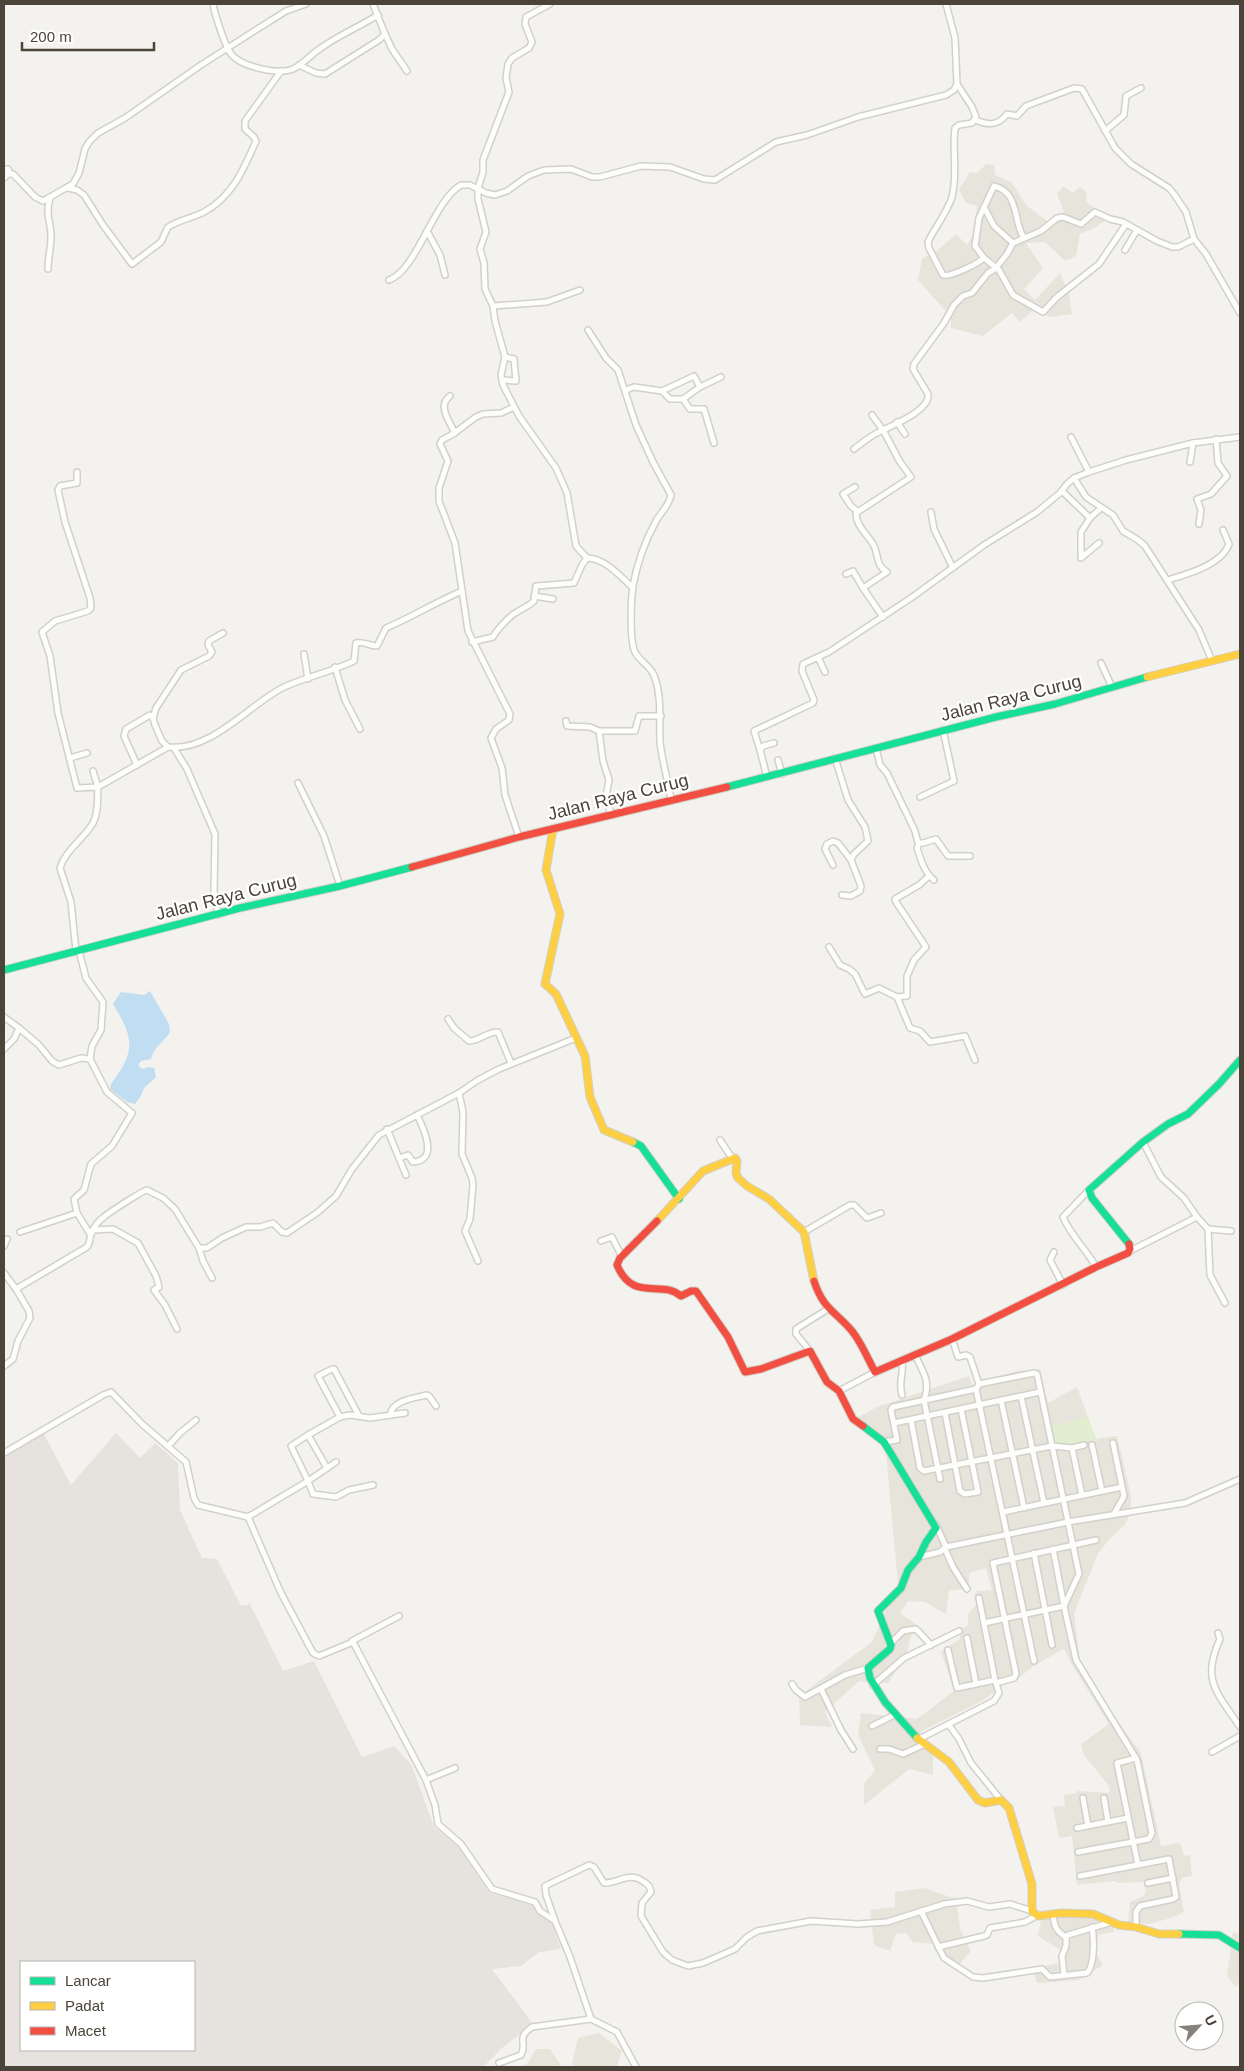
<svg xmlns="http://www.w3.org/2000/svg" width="1244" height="2071" font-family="Helvetica,sans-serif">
<rect width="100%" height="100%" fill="#f4f2ee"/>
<g fill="#e7e4dc">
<path d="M986,164L994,165L995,175L1012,183L1027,206L1050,223L1064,212L1057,194L1063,186L1073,193L1080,187L1087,193L1086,202L1109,218L1096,227L1080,234L1076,256L1065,261L1045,242L1026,243L1043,268L1024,289L1035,300L1060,273L1069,294L1072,314L1050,317L1035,309L1020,322L1012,313L983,336L951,328V317L918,280L922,259L938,250L956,234L967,245L974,233L977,206L966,203L959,190L970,172L977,173Z"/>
<path d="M1040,1369L1048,1403L1077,1387L1096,1439L1117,1436L1131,1496L1130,1515L1125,1524L1108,1541L1098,1554L1074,1613L1080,1662L1097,1693L1141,1753L1161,1846L1180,1843L1184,1856L1190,1855L1192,1876L1182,1878L1179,1884L1184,1912L1171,1918L1149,1924L1128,1922L1130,1902L1144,1896L1146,1891L1143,1882L1119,1883L1114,1881L1077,1885L1072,1836L1059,1838L1053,1807L1065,1806L1064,1795L1077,1793V1791L1110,1793L1109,1786L1084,1755L1081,1744L1109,1724L1074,1668L1064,1649L1032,1667L1020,1677L1011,1679L984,1700L920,1732L933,1752V1775L909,1769L864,1805V1784L875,1770L858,1735L861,1713L917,1719L954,1691L941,1651L960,1639V1629L969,1625L967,1615L976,1605L974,1594L977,1593L976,1591L992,1590L986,1568L970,1573L968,1589L949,1590L946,1614L925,1602L908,1601L900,1613L917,1625L910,1639L907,1655L888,1683L859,1681L825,1712L832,1727L800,1725L799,1696L872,1642L898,1584L885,1442L855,1419L877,1407L969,1376L972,1385L1017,1371Z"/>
<path d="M924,1888L956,1899L960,1929L971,1951L956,1968L940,1957L935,1944L913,1942L906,1933L896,1934L890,1951L874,1945L870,1910L895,1907V1892Z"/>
<path d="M1091,1914L1113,1925L1114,1932L1098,1935L1096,1953L1103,1965L1079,1980L1037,1983L1032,1968L1061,1963V1950L1038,1936L1042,1916Z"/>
<path d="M1233,1932L1240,1934V1983L1236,1987L1227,1976Z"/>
<path d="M599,2033L622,2051L617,2067H574L572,2063L578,2038Z"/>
<path d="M536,2049H550L561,2065L552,2067H521L528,2063Z"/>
</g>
<path fill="#e6e2de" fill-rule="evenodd" d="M116,1433L140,1458L155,1443L178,1463L180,1510L202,1558L217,1559L241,1606L250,1604L283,1671L314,1661L362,1757L395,1746L412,1766L434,1827L459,1848L489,1893L532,1905L538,1913L552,1924L561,1949L539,1952L521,1966L492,1969L533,2024L502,2048L483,2067H4V1457L44,1434L71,1485ZM21,1962H194V2050H21Z"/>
<path fill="#e1eecf" d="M1088,1417L1096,1440L1053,1448L1050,1427Z"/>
<path fill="#c0ddf1" d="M150,991L169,1024L170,1032C163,1043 155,1045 151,1059L141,1061L138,1065L142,1069L149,1067L154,1068L156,1077L144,1088L141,1096L135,1104L127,1102L110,1089L111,1084C136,1051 134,1038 113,1004L121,992L144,995Z"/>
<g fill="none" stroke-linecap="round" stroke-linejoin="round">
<g stroke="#d2d0cb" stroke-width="8">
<g id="street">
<path d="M213,4C215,15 225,46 231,54C241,67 279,75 293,69C304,64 311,54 321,48C339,35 359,27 378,15"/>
<path d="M550,4L526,17L525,24L532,42L529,48L512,58L508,64L506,78L509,92L483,160V172L478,188V199L486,232L480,249L484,263L485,289L493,306L495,321L505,357L501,375L503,385L519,416L556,468L567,493L576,546L587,558"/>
<path d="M385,34L392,49L407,71"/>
<path d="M299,65L316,73L325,74L379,40L385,34L373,4"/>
<path d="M957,84L972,107L976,117L972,123L959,125L955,128C952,151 958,174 952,197C947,213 935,227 928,242L929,248L943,275C949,278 979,263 984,258L999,270L1013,295L1043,312L1057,297L1099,264L1126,224"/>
<path d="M976,120C989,126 999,125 1007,114L1017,116L1026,106L1074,88L1082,89L1115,148L1131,164L1169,188L1174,194L1186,212L1194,239L1206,254L1240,313"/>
<path d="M1105,131L1124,115L1126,96L1141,88"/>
<path d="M4,170L8,169L10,174"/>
<path d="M4,178L8,174H13L35,197L43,201L73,184L79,173L85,149L89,142L98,133L125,118L201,65L251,33L286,11L306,4"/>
<path d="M68,188L77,190L84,195L103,225L132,264L161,242L168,227C179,220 192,218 204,212C232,197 244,169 256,141L254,137L245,129V121L281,71"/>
<path d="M984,207L994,226L1013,243"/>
<path d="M427,231L440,255L445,275"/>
<path d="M1125,250L1137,230"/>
<path d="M984,258L975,246L979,218L994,186C1020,192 1013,223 1024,238"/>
<path d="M48,269C48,258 51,247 51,237C51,222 45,215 50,198"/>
<path d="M389,280C418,269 433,201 461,185H470L486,193L495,195L507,191L528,176L544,170L571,169L592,177H600L641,166L670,167L704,179L715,180L776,142L807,135L858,117L946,95L954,90L957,84L955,38L946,4"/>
<path d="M493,306L547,302L580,290"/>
<path d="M588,330L606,358L618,370L636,425L653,462L671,495C669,506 661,512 656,521C645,541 637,564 633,586C631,599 629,644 636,654C642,663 652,667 655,678C662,699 659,720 660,742C662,761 668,780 671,799"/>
<path d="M502,380L516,381L514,359L505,357"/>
<path d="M626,390L634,387L662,391L694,376L700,387"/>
<path d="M662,391L670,399H683L700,387L721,377"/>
<path d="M450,396C437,405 449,421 455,433"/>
<path d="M683,399L690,409H704L714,443"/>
<path d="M514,407L501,413L483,414L476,417L453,434L442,440L440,444L448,461L439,488V501L455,543L468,631L510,714L509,720L496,729L491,738L502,768L505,795L519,837"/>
<path d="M872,415L883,430L900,462L911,477L856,513C856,526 867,534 873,544C879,554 875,565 887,572L863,588L883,617"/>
<path d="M897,422L905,434"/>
<path d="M1071,437L1089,472"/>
<path d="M854,449C862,443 869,437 877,433C890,426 931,411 928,394L913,369L914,364L944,323L954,305L963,296L972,293L988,273L995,269L1007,254L1013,243L1041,231L1057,218L1063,217L1081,224L1095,212L1110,219L1123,222L1157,241L1172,247H1178L1194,239"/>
<path d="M1190,462L1193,443"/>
<path d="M77,472V483L60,486L58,490L65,522L90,598L91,608L88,611L55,621L42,632L50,656L58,713L77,788L98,787L93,771"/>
<path d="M1074,478L1086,497L1113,515L1123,531L1138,540L1145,546L1199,630L1212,661"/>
<path d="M855,487L843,494L851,506L857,511"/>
<path d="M1062,491L1090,518L1081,532V558L1099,543"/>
<path d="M931,512L934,529L953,568"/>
<path d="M1090,518L1101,508"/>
<path d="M1199,524L1201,510L1197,499L1211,494L1227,476L1218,463L1216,439"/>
<path d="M846,574L853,571L863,588"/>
<path d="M1168,580C1187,574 1222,565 1229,544L1223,530"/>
<path d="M534,596L553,599"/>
<path d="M472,642L493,637C496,631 510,615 517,612C523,608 529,606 534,601L536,586L574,583L582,565L587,558C605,558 621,577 633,588"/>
<path d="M304,654L308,679"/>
<path d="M818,657L825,672"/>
<path d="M1101,663L1112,687"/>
<path d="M335,667L345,700L360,729"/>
<path d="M566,721L567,726L590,727L599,731"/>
<path d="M168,747L162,741L155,725L153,718L156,708L181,670L209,656L212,652L208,645L209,641L223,633"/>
<path d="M174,748L187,769L215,834L214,892L218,915"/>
<path d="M876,748L880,765L887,773L915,831L918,843H923L936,839L948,856H970"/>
<path d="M760,750L754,731L813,703L814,700L802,671L803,664L829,652L911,598L984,545L1037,512L1060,493L1067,484L1074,478L1089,472L1126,460L1193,443L1240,437"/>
<path d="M70,758L87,753"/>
<path d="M835,758L848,800L865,827L868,841L854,854L851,860L861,886L860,891L851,896L842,895"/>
<path d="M778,760L782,774"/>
<path d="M137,765L124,736L126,729L150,715L153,718"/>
<path d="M767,777L760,750L763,746L774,743"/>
<path d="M298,783L324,836L340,886"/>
<path d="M920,797L954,781L943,730"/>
<path d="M611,815L606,796L609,780L603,761L599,731H635L639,716H661"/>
<path d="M919,844L917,848C921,860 924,872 934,880"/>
<path d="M833,865L825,849L827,844L833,841L838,843L851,860"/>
<path d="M829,947L840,965L849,969L855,974L865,994L879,988L897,997L907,996V976L914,960L926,947L896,902L895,899L919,885L929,876"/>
<path d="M76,951L71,902L60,868C66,849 84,839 93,823C99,812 97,799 98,787L168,747C210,752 248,706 282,688C305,677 331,672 354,661L356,643C364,641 369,646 377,646L386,628C412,617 436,602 462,591"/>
<path d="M79,951L86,978L103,1002L101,1030L92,1046L90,1059L107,1092L132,1113L112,1146L91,1164L84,1190L74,1199L77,1213L90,1234"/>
<path d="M897,997L910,1028L920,1031L930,1042L965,1036L975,1060"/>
<path d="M4,1017L19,1028L14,1039L4,1049"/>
<path d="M448,1019L454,1028L469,1041C480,1041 488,1031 498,1032L511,1063"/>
<path d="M19,1028L39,1045L52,1061L59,1065L81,1058L90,1059"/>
<path d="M459,1093L463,1112L462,1154L472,1178L473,1185L470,1219L465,1231L478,1261"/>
<path d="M387,1129L406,1175"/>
<path d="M720,1140L732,1158"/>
<path d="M1143,1142L1161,1177L1184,1198L1197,1217"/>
<path d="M399,1158L408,1155L413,1162C439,1161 424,1129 417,1115"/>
<path d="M1089,1190L1063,1217C1071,1236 1086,1249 1096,1267"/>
<path d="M1208,1229L1210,1275L1225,1303"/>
<path d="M93,1230L113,1229L138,1243L156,1276L159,1287L154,1290L165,1305L177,1329"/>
<path d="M20,1232L77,1213"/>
<path d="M804,1232L850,1205H854L867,1218L881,1213"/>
<path d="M601,1241L612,1237L622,1257"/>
<path d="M4,1246L7,1239"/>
<path d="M199,1248L203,1261L212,1278"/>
<path d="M1130,1251L1197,1217L1208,1229L1231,1231"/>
<path d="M1054,1252L1050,1260L1063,1285"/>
<path d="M4,1273L16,1289"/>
<path d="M952,1339L958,1357L966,1355L970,1357L979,1384"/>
<path d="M810,1351L796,1334V1329L828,1309"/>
<path d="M915,1355C923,1372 931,1381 924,1400L940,1479"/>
<path d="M4,1366L13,1359L18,1341L30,1318L29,1311L16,1289L87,1247C91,1242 89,1237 92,1232C94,1227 99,1220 104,1217C108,1213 144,1190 147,1190L163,1198L175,1209L199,1248H207L222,1238L246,1227H260L273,1223L282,1232L287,1233L318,1212L336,1196L352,1169L379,1135L459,1093L478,1080L499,1069L576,1038"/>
<path d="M976,1389L1034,1661"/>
<path d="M839,1391L875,1372"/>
<path d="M902,1395C898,1382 904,1374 902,1361"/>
<path d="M1021,1396L1044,1503"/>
<path d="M1001,1400L1024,1508"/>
<path d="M945,1413L960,1491L965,1494L978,1492L961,1409"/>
<path d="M390,1415C392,1400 415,1398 427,1395L429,1396L436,1406"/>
<path d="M340,1417L318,1376L332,1369H334L359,1416"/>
<path d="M911,1420L920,1468L924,1471L1052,1446L1072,1448L1084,1445"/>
<path d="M894,1423L1040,1392"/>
<path d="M308,1435L327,1468"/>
<path d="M884,1442L897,1440L891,1410L893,1407L976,1389L979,1384L1034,1373L1037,1374L1079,1574L1064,1606L1076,1660L1137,1760L1152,1833L1149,1839L1078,1852"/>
<path d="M1113,1443L1124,1496L1114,1514"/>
<path d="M1092,1445L1102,1491"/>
<path d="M168,1446L180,1433L196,1420"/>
<path d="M1072,1448L1082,1495"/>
<path d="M4,1453L103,1395L111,1392L142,1424L186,1462L194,1498L198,1505L248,1517L308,1481L291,1446L308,1435L340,1417L350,1415L370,1418L405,1413"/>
<path d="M336,1462L308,1481L313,1494L336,1497L349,1490L373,1485"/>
<path d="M1003,1512L1122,1487"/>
<path d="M248,1517L281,1593L313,1653L319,1656L353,1642L426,1780L435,1805L438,1824L461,1844L492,1889L535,1902L540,1911L555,1921L570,1957L591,2019L617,2032L636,2067"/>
<path d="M936,1525L946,1547"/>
<path d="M945,1549L953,1567L967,1589"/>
<path d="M1034,1553L1052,1645"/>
<path d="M919,1557L940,1552L946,1547L1068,1522L1185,1503L1240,1479"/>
<path d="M984,1623L1064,1606L1053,1549"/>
<path d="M1218,1633L1220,1639C1201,1681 1217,1692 1240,1727"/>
<path d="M967,1638L976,1684"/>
<path d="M352,1641L399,1616"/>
<path d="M891,1643L903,1631L916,1629L931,1645"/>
<path d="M948,1650L957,1688L995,1680L979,1598"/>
<path d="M996,1683L1014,1678L1016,1674L993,1563L1096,1540"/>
<path d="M792,1684L796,1690L805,1697L845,1675L868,1668"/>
<path d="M873,1685L904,1658L959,1631"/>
<path d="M821,1689L841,1730L853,1749"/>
<path d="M949,1725L959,1739L971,1763L1001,1800"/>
<path d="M872,1726L896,1714"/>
<path d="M919,1739L994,1701L999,1693L995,1680"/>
<path d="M880,1749H889L903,1754L925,1744"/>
<path d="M1212,1752L1240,1736"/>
<path d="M1136,1758L1117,1763L1138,1865"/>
<path d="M426,1780L455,1768"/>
<path d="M1083,1798L1088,1826"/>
<path d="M1104,1798L1108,1822"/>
<path d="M1077,1828L1128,1818"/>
<path d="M1080,1876L1169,1859L1176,1897L1173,1899L1140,1906L1136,1912V1927"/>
<path d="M1148,1883L1173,1878"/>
<path d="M921,1911L944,1958L973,1977L983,1978L1042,1969L1050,1977L1087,1973C1095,1965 1094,1938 1092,1927"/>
<path d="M1053,1914C1054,1926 1056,1931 1066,1937"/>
<path d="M555,1921L546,1895L545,1886L589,1865L594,1867L604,1883C619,1883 629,1871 644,1882C649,1885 650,1887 651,1892L642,1903L641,1916L663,1952L672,1960L688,1966L703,1963L735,1949L747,1937L757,1931L811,1921L858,1924L887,1922L944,1904L967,1901L989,1907L1010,1904L1032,1911"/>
<path d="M1066,1937L1068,1935L1112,1922"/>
<path d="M938,1947L984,1936L987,1935L990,1928L1025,1922L1036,1916"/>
<path d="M1064,1975L1062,1956L1066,1946V1937"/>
<path d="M499,2063L521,2055C528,2042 515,2039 532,2027L591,2019"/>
</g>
</g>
<g stroke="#d3cfc5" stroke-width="9">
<g id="fast">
<path d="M727,787L996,717L1055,704L1147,677"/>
<path d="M4,970L240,908L340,886L412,867"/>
<path d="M633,1142L641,1146L679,1199"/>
<path d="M1129,1244L1092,1198L1089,1190L1143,1142L1168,1124L1188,1114L1219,1084L1240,1060"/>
<path d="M863,1426L884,1442L936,1528L926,1542L919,1557L908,1570L901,1588L878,1611L891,1645L890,1649L868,1668L870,1678L885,1702L917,1738"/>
<path d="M1179,1934L1219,1935L1240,1948"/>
</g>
</g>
<g stroke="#d3cfc5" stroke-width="9">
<g id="slow">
<path d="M1147,677L1240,654"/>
<path d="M553,829L546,870L560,914L545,984L556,994L585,1056L590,1097L604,1130L633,1142"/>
<path d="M657,1221L703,1171L735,1158L737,1161L736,1173L738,1178L747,1186L769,1199L804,1232L814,1281"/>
<path d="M917,1738L949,1762L978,1800L985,1803L1001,1800L1009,1808L1032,1884V1911L1038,1916L1061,1913L1093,1914L1119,1925L1136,1927L1159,1934H1179"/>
</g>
</g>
<g stroke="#d3cfc5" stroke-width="9">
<g id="jam">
<path d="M412,867L519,837L727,787"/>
<path d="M657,1221L620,1258L617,1265C633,1303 661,1279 681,1296L691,1291H696L728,1337L745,1372L761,1369L810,1351L827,1382L839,1391L853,1419L863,1426"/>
<path d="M814,1281C823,1309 835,1311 852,1331C861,1342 868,1359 875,1372L952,1339L1096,1267L1128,1253L1130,1249L1129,1244"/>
</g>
</g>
<use href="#street" stroke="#fdfdfc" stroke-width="5"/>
<use href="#fast" stroke="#16e098" stroke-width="7"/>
<use href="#slow" stroke="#ffcf43" stroke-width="7"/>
<use href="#jam" stroke="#f24e42" stroke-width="7"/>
</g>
<g text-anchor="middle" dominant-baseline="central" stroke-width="4.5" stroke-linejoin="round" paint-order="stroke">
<g font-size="18" fill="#4b4439" stroke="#fff">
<text transform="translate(1011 698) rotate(-14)">Jalan Raya Curug</text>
<text transform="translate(618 797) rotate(-14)">Jalan Raya Curug</text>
<text transform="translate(226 897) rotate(-14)">Jalan Raya Curug</text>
</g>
</g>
<rect width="1244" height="2071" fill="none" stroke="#4b4439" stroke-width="10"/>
<rect x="20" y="1961" width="175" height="90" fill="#ffffff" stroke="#b7b4b0"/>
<rect x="30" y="1977" width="25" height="8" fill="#16e098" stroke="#b7b4b0"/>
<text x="65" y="1986" font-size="15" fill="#4b4439">Lancar</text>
<rect x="30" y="2002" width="25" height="8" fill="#ffcf43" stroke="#b7b4b0"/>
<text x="65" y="2011" font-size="15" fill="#4b4439">Padat</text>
<rect x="30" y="2027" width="25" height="8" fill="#f24e42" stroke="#b7b4b0"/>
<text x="65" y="2036" font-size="15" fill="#4b4439">Macet</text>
<g transform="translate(1199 2026) rotate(64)"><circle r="24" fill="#ffffff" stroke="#b7b4b0"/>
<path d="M0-4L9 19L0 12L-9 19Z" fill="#868178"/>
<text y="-8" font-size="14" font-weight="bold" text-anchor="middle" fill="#4b4439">U</text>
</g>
<path d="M22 42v8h132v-8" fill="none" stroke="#4b4439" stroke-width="2.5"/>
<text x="30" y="42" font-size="15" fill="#4b4439" stroke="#ffffff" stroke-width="4" paint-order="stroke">200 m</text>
</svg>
